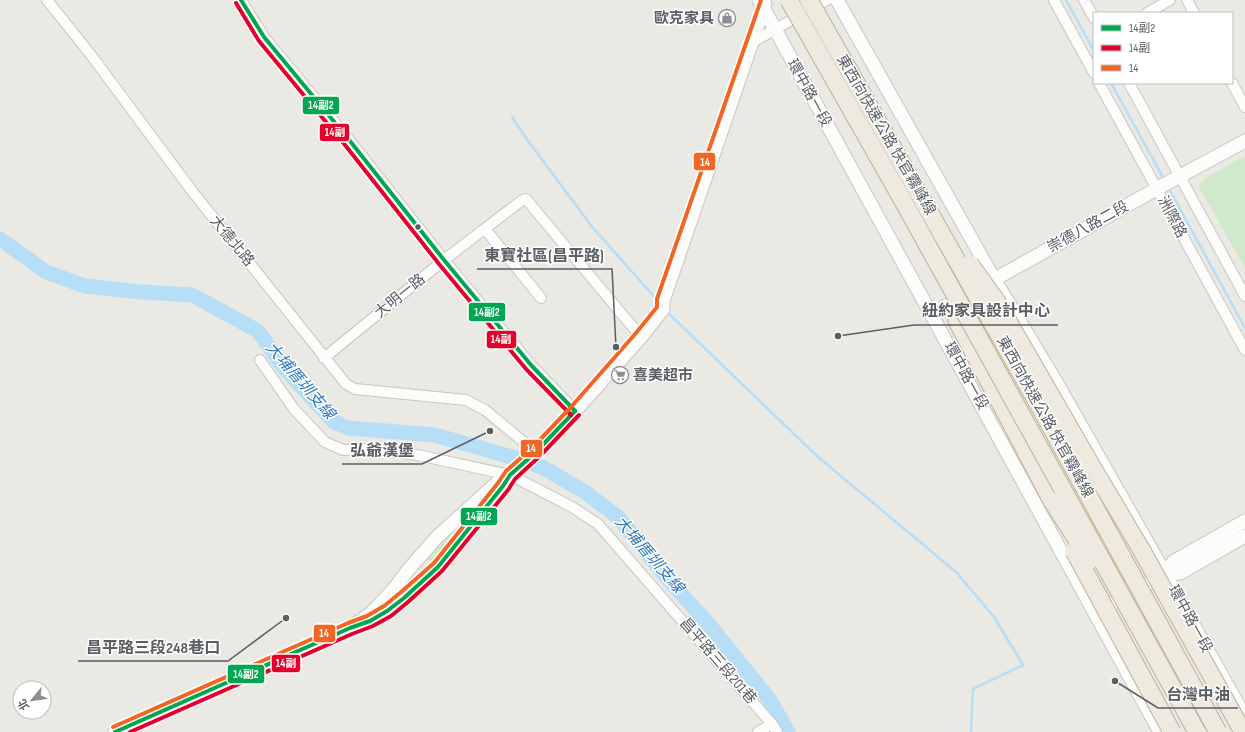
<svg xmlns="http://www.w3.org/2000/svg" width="1245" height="732" font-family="'Sofia Sans Condensed','Noto Sans TC',sans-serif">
<rect width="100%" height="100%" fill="#eae9e4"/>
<g fill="#d0e9cc">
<path d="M1245,156V268L1199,187L1202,180Z"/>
<path d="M458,527L462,528L434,566L426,557L450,533Z"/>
</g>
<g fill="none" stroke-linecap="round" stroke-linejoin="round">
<g stroke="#b6def7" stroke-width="2.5">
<path d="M1066,0L1094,51"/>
<path d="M1111,83L1164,179"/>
<path d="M512,117L528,141L593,228L658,301"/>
<path d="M1168,187L1245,328"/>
<path d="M666,311L818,457L956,572L994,617L1023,665L973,689L971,732"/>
</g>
<path stroke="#b6def7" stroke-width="15" d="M0,239L46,272L85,286L140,292L192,295L258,331L284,368L333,421L348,428L435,435L512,457L544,468L585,492L619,518L667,578L711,627L770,700L788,732"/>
<g stroke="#c6c6c5" stroke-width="12">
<g id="street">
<path d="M47,0L91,55L192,191L346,384L355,389L466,400L485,410L536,452"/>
<path d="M241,0L264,37L350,141L444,260L531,365L575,411"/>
<path d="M1054,0L1094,73"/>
<path d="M1084,0L1094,18"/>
<path d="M1187,0L1194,13"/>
<path d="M1147,13L1170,0"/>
<path d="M751,43L827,0"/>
<path d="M1099,83L1245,350"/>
<path d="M1129,83L1245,296"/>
<path d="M1232,83L1245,107"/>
<path d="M485,229L541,298"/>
<path d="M324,358L444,260L521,201L526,199L641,337"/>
<path d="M260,360L294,409L325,442L343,450L372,449L418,455L510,475L572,507L598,524L772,724L777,732"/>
<path d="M758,732L772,724"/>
</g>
</g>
<g stroke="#c6c7c6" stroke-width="15">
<g id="secondary">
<path d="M759,0L1160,732"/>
<path d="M837,0L994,279L1055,380L1155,556L1245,717"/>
<path d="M932,314L1169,182L1245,141"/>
<path d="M1165,574L1173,562L1245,521"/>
<path d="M1096,613L1165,574L1180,573L1245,536"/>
<path d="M350,628L370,614L381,603L394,589L408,570L437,537L499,481L510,475L536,452L575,411L641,337L663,309V301L765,4"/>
<path d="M115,732L350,628L370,621L387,611L404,598L438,567L503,487"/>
</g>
</g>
<g stroke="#c2b191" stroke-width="19">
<path id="highway" d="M957,321L1052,501"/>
</g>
<use href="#street" stroke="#fcfcfb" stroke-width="10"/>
<use href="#secondary" stroke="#fcfcfb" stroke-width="13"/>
<use href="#highway" stroke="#eeeae0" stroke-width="17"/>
<g stroke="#c2b191" stroke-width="19" stroke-linecap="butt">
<g id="highway-bridge">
<path d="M789,0L902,199L1197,732"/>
<path d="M809,0L1040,407L1218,732"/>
<path d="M970,264L997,302L1094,470L1141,549L1243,732"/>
<path d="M1052,501L1090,560"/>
<path d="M1074,551L1172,732"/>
</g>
</g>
<use href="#highway-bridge" stroke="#eeeae0" stroke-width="17"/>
<g stroke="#fff" stroke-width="7">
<g id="bus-1">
<path d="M241,0L264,37L350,141L444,260L531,365L575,411"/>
<path d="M115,732L350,628L370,621L387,611L404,598L438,567L503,486L510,475L536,452L575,411"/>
</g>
</g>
<g stroke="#fff" stroke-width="7">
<g id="bus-2">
<path d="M236,3L259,41L345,145L439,264L526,369L571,415"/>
<path d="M130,732L352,634L373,626L391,616L408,602L442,571L508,490L515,479L540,456L579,415"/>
</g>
</g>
<g stroke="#fff" stroke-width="7">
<path id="bus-3" d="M113,727L348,623L367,616L384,606L400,593L434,563L498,483L506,471L532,448L571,407L636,333L657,307V299L761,0"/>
</g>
<use href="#bus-1" stroke="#00a651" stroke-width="4"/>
<use href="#bus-2" stroke="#e4002b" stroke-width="4"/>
<use href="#bus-3" stroke="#f26522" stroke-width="4"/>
</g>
<defs>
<g id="shop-ring" transform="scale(0.9)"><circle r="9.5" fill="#fff" stroke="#8c8f90" stroke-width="1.5"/><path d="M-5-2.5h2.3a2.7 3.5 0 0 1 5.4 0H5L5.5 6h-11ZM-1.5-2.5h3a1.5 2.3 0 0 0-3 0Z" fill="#8c8f90"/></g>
<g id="supermarket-ring" transform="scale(0.9)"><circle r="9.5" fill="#fff" stroke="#8c8f90" stroke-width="1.5"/><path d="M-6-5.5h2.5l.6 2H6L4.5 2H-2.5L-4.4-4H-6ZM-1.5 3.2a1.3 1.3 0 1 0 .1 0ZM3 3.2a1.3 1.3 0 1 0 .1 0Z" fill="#8c8f90"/></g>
</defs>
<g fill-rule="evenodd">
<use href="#shop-ring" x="727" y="18"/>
<use href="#supermarket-ring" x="620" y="375"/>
</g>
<circle fill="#595e63" stroke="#fff" stroke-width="1.5" cx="418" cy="227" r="3.5"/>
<g text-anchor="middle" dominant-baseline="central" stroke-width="3" stroke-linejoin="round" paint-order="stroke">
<g font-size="15" font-weight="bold" fill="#595e63" stroke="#fff" text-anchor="end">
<text x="714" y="18">歐克家具</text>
<text x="633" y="375" text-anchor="start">喜美超市</text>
</g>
<g font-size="15" fill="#595e63" stroke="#fff">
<text transform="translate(809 93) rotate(61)">環中路一段</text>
<text transform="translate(886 135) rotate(60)">東西向快速公路 快官霧峰線</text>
<text transform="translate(1172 217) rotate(62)">洲際路</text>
<text transform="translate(1088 227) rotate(-29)">崇德八路二段</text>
<text transform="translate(232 241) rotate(51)">大德北路</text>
<text transform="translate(400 296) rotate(-39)">大明一路</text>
<text transform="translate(966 376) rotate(61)">環中路一段</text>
<text transform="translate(1045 417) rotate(61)">東西向快速公路 快官霧峰線</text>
<text transform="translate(1190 619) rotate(61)">環中路一段</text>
<text transform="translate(718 661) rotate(49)">昌平路三段201巷</text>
</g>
<g font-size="16" font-style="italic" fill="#317abc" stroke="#fff">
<text transform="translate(300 381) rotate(49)">大埔厝圳支線</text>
<text transform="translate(649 555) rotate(49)">大埔厝圳支線</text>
</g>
</g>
<path fill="none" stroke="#595e63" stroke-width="1.5" d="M616 347L612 269H477M838 336L914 325H1058M490 431L422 464H342M286 618L228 661H78M1115 681L1158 708H1238"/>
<g fill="#595e63" stroke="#fff" stroke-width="1.5">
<circle cx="616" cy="347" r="4"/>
<circle cx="838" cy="336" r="4"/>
<circle cx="490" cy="431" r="4"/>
<circle cx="286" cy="618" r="4"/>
<circle cx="1115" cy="681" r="4"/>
</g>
<g font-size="16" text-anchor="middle" font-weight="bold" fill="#595e63" stroke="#fff" stroke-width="3" stroke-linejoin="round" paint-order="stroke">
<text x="544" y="261">東寶社區(昌平路)</text>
<text x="986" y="316">紐約家具設計中心</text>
<text x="382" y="456">弘爺漢堡</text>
<text x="153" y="653">昌平路三段248巷口</text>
<text x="1198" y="700">台灣中油</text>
</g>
<g stroke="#fff" stroke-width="1.5">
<rect x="302" y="96" width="38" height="19" rx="4" fill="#00a651"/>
<rect x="319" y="123" width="31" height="19" rx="4" fill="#e4002b"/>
<rect x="693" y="152" width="23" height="19" rx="4" fill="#f26522"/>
<rect x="468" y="302" width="38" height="20" rx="4" fill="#00a651"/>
<rect x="486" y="330" width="31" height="19" rx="4" fill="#e4002b"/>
<rect x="520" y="439" width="23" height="19" rx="4" fill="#f26522"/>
<rect x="460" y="507" width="38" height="19" rx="4" fill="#00a651"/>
<rect x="313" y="624" width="23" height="19" rx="4" fill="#f26522"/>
<rect x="271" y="654" width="30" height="19" rx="4" fill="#e4002b"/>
<rect x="227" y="664" width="38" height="20" rx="4" fill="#00a651"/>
</g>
<g font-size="11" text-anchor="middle" font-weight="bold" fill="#fff">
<text x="321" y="109">14副2</text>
<text x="335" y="136">14副</text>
<text x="705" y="166">14</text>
<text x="487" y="316">14副2</text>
<text x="501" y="343">14副</text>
<text x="531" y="452">14</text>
<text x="479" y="520">14副2</text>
<text x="324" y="637">14</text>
<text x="286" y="667">14副</text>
<text x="246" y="678">14副2</text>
</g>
<rect x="1093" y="12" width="140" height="72" fill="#ffffff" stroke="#bdbfc1"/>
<rect x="1101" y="25" width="20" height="6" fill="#00a651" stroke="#bdbfc1"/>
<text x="1129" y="32" font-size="12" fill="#595e63">14副2</text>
<rect x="1101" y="45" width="20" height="6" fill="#e4002b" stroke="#bdbfc1"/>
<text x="1129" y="52" font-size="12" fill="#595e63">14副</text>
<rect x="1101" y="65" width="20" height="6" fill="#f26522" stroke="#bdbfc1"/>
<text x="1129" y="72" font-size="12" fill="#595e63">14</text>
<g transform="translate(32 700) rotate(241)"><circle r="19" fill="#ffffff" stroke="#bdbfc1"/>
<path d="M0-3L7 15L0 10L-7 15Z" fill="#8c8f90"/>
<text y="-6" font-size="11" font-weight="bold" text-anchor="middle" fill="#595e63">北</text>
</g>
</svg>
